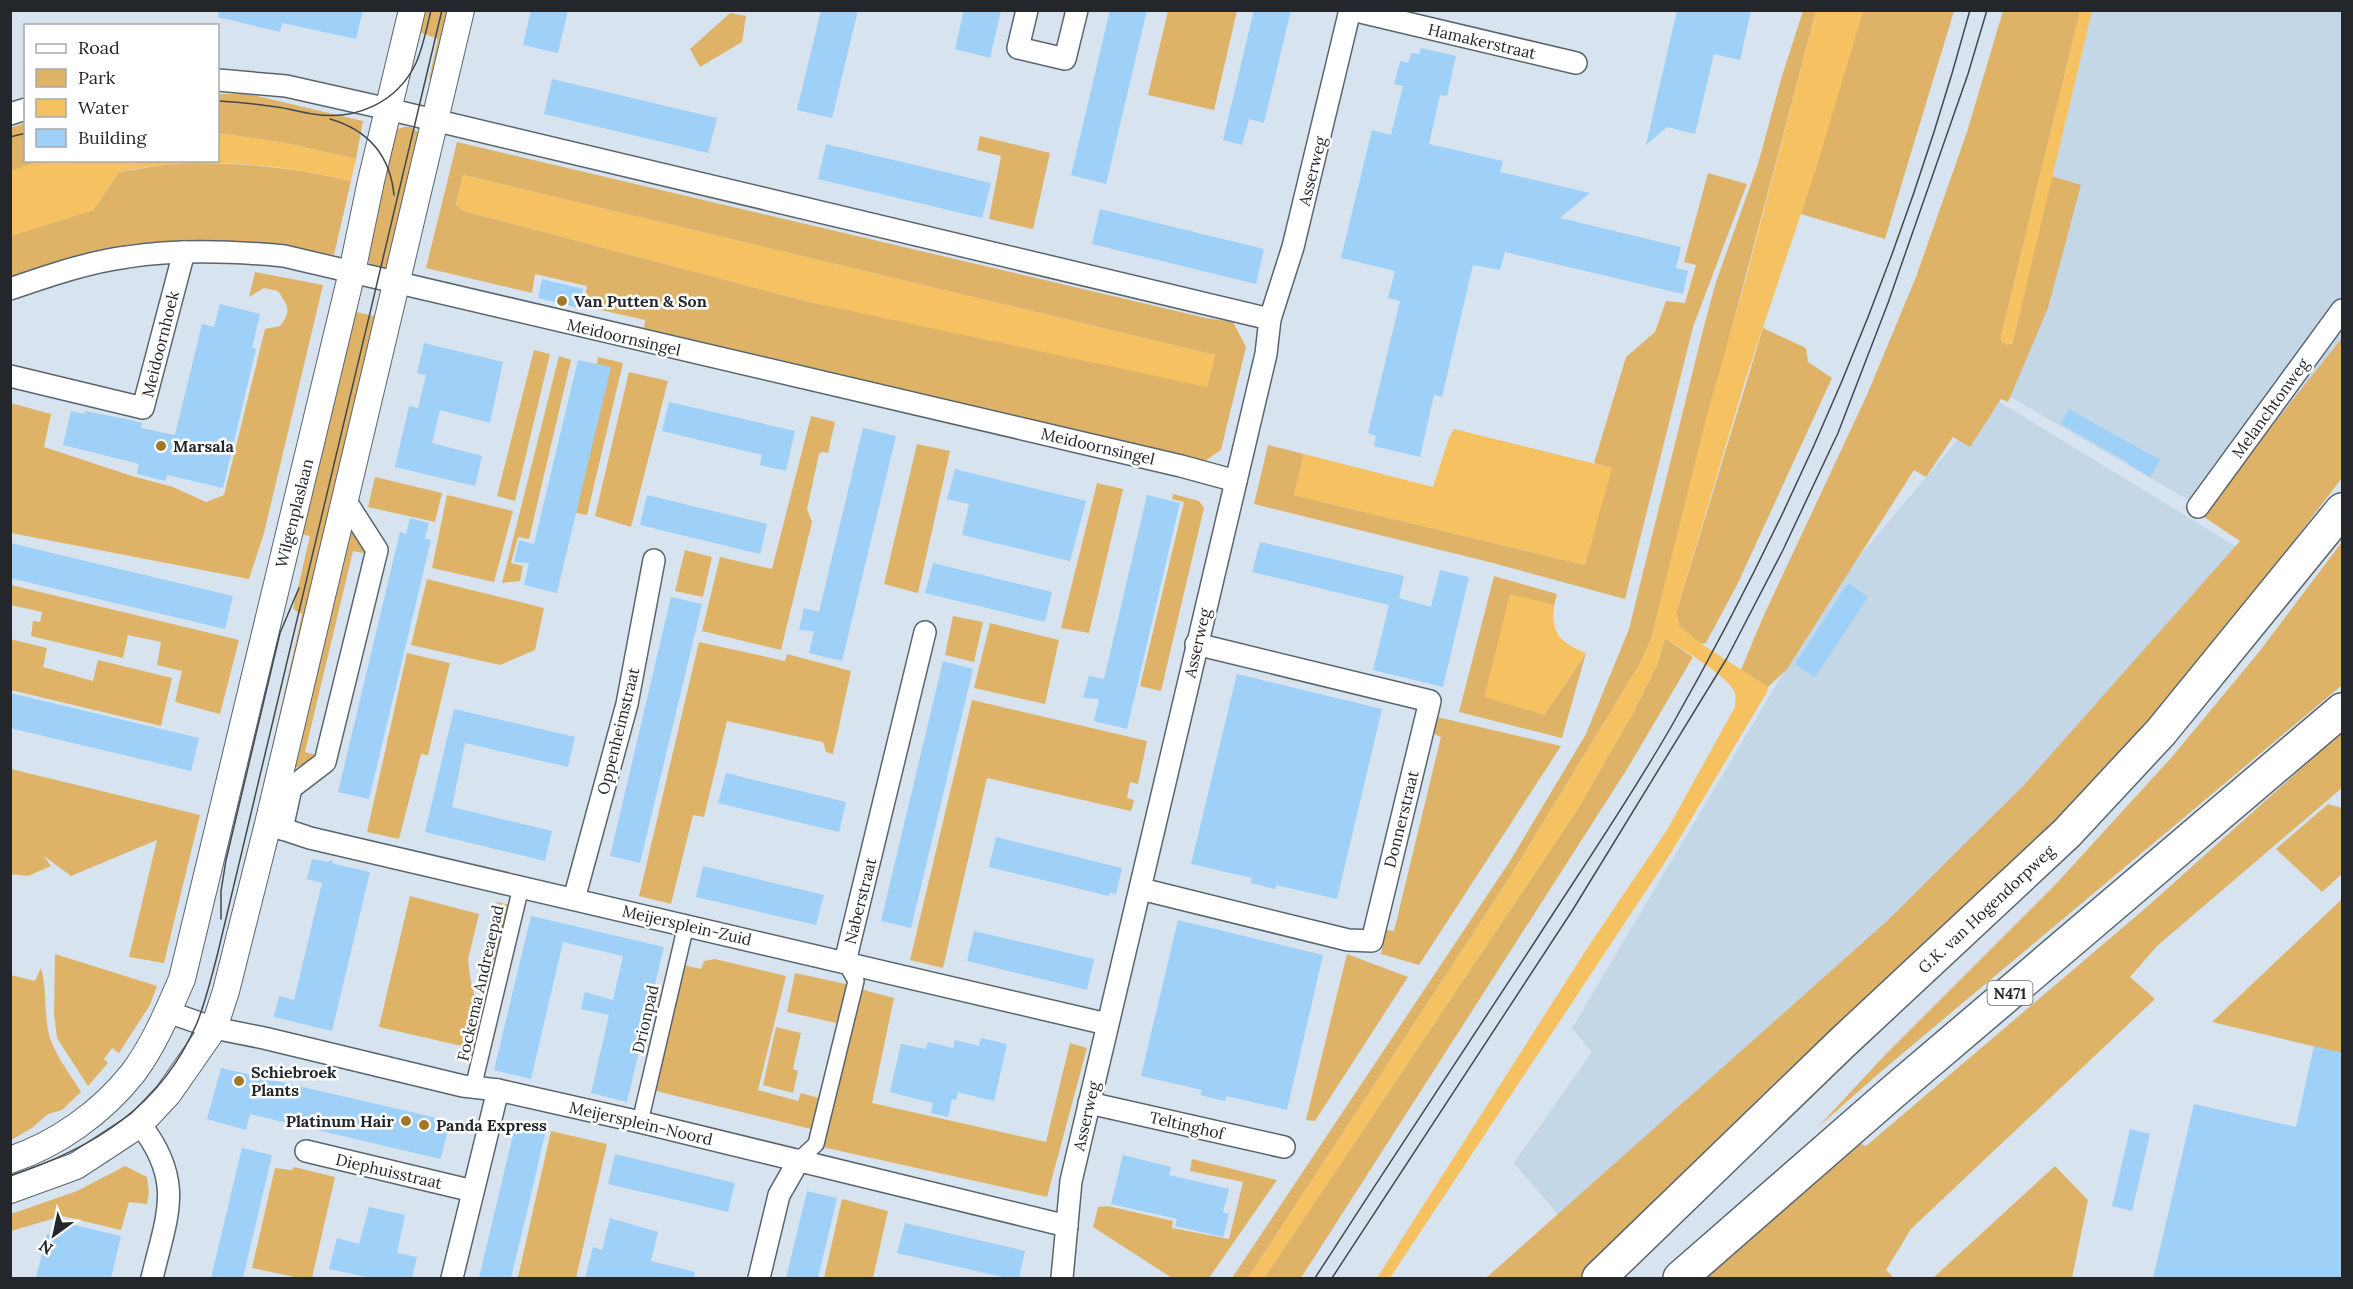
<svg xmlns="http://www.w3.org/2000/svg" width="2353" height="1289" font-family="Lora,serif">
<rect width="100%" height="100%" fill="#d7e4ef"/>
<g fill="#c4d7e7">
<path d="M2075,11H2342V384L2235,527L2002,392Z"/>
<path d="M1993,398L2240,549L2054,768L1574,1233L1514,1163L1592,1052L1572,1028L1836,584Z"/>
</g>
<g fill="#deb368" fill-rule="evenodd">
<path d="M421,11H454L438,79H429L438,39L416,31Z"/>
<path d="M1168,11H1237L1214,110L1148,95Z"/>
<path d="M1803,11H1816C1761,220 1704,429 1651,639L1641,662L1510,877L1248,1278H1232L1510,861L1586,734L1629,629L1704,326L1716,282L1758,164L1782,76Z"/>
<path d="M1863,11H1954L1885,239L1801,214Z"/>
<path d="M2003,11H2080L2001,337L2002,342L2011,344L2013,341L2052,176L2081,185L2048,308L2008,402L2001,399L1970,447L1953,437L1926,477L1914,470L1787,669L1768,687L1741,670L1763,617L1867,395L1916,277L1967,132Z"/>
<path d="M730,13L746,16L742,42L700,67L690,49Z"/>
<path d="M218,94H249L363,121L356,159L285,143L218,133Z"/>
<path d="M25,123L26,160L42,161L11,171L10,128Z"/>
<path d="M404,127H410L420,133L390,265L384,268L372,266L367,259L390,135L395,130Z"/>
<path d="M980,136L1050,153L1033,229L989,219L1001,156L977,150Z"/>
<path d="M457,142L1206,318L1233,322L1246,347L1221,450L1205,461L644,328L645,320L583,306L587,286L535,274L532,293L426,268ZM463,175L1215,355L1207,386L810,302L464,211L456,205Z"/>
<path d="M177,163C236,162 293,167 351,181L334,255C227,231 114,242 11,278L10,236L93,210L119,172Z"/>
<path d="M1708,173L1747,184L1693,327L1625,599L1493,563L1254,504L1268,445L1304,454L1294,495L1585,565L1611,468L1594,463L1626,357L1655,332L1666,301L1685,303L1696,265L1684,262Z"/>
<path d="M255,272L323,285L264,533L249,579L11,533V403L51,414L44,447L132,476L173,487L206,502L224,495L265,329L280,326C292,311 288,306 278,291L264,288L249,297Z"/>
<path d="M348,310L382,318L279,749L272,748L302,614L293,609L310,536L296,533Z"/>
<path d="M1763,328L1806,348L1808,362L1832,378L1738,583L1706,643L1700,644L1679,626L1676,613Z"/>
<path d="M2342,338V478L2203,659L2124,751L2071,809L1590,1278H1486L1887,921L2024,785L2240,541L2201,515Z"/>
<path d="M534,350L550,354L515,501L497,496Z"/>
<path d="M559,356L571,360L529,539L518,537L511,563L523,566L520,581L502,583Z"/>
<path d="M598,357L623,363L587,515L576,513Z"/>
<path d="M629,372L668,381L631,527L595,516Z"/>
<path d="M811,416L835,422L828,453L823,452L819,454L807,509L812,522L781,650L702,631L720,557L772,569Z"/>
<path d="M917,444L950,451L918,593L884,584Z"/>
<path d="M375,477L442,493L435,522L368,507Z"/>
<path d="M1097,483L1123,489L1089,633L1061,628Z"/>
<path d="M1173,494L1199,501L1204,508L1161,691L1140,686L1184,502L1172,499Z"/>
<path d="M447,495L513,511L494,582L432,568Z"/>
<path d="M350,528L368,554L353,551L305,752L321,756L291,770Z"/>
<path d="M2342,542V685L1884,1069L1818,1127L1885,1055L2054,886L2171,758L2259,652Z"/>
<path d="M685,550L712,557L703,597L675,591Z"/>
<path d="M1494,576L1557,594L1554,605L1510,595L1544,715L1586,653L1562,738L1459,712Z"/>
<path d="M427,579L544,608L535,650L500,665L411,645Z"/>
<path d="M11,585L239,640L220,714L175,702L182,671L157,665L161,642L128,635L123,658L31,636L33,621L40,622L42,612L11,605Z"/>
<path d="M953,616L983,622L974,662L945,655Z"/>
<path d="M990,623L1059,640L1045,704L974,688Z"/>
<path d="M1665,638L1693,657L1629,766L1301,1278H1264L1577,810L1633,713L1657,665Z"/>
<path d="M10,639L47,648L43,667L93,681L98,660L172,678L161,726L11,690Z"/>
<path d="M699,642L785,661L787,654L851,671L833,754L826,752L823,742L727,721L704,817L693,815L671,904L639,896Z"/>
<path d="M407,653L450,663L428,755L421,754L399,839L367,832Z"/>
<path d="M972,700L1147,741L1138,784L1130,782L1127,798L1134,800L1131,811L987,778L943,968L910,960Z"/>
<path d="M1437,717L1561,746L1419,965L1381,954L1386,930L1394,931L1441,737L1434,734Z"/>
<path d="M2342,732V788L2157,946L2130,977L2155,999L1911,1229L1886,1270L1894,1278H1699L1856,1142L1866,1146L2148,906Z"/>
<path d="M11,769L200,815L164,963L129,957L157,840L71,876L44,856L51,866L28,876L11,874Z"/>
<path d="M2328,804L2342,808V874L2322,892L2276,849Z"/>
<path d="M410,896L479,914L468,959L470,977L476,1002L466,1047L379,1027Z"/>
<path d="M2342,899V1053L2212,1022Z"/>
<path d="M497,902L510,905L491,993L483,966Z"/>
<path d="M55,954L157,986L150,1005L119,1053L112,1048L104,1059L108,1063L88,1086L57,1038L54,1014Z"/>
<path d="M1347,954L1408,977L1315,1121L1306,1120Z"/>
<path d="M715,959L786,976L758,1090L798,1101L801,1093L823,1099L815,1130L656,1091L683,965L701,969L704,961Z"/>
<path d="M41,968C47,989 44,1009 48,1030C52,1052 70,1073 81,1092L62,1110L48,1114L32,1128L11,1140V975L35,981Z"/>
<path d="M795,973L850,985L841,1024L787,1012Z"/>
<path d="M860,989L894,998L872,1103L1046,1142L1070,1043L1087,1048L1047,1197L822,1147Z"/>
<path d="M776,1027L801,1033L793,1069L798,1071L793,1093L763,1085Z"/>
<path d="M551,1131L607,1144L576,1278H524L518,1277Z"/>
<path d="M1192,1159L1277,1180L1209,1278H1172L1093,1227L1098,1207L1108,1206L1173,1221L1172,1228L1229,1239L1243,1182L1190,1171Z"/>
<path d="M125,1166L147,1177L149,1192L147,1204L129,1202L121,1230L62,1216L11,1231V1214L77,1191Z"/>
<path d="M2055,1166L2088,1200L2072,1278H1933Z"/>
<path d="M294,1167L335,1177L312,1278H299L252,1268L275,1168L292,1170Z"/>
<path d="M842,1199L888,1211L873,1278H824Z"/>
</g>
<g fill="#f5c161">
<path d="M1816,11H1863L1817,166L1745,381L1676,613L1679,626L1700,643L1768,687L1767,692L1671,853L1390,1278H1377L1588,947L1667,830L1735,707C1735,703 1736,697 1735,693C1729,676 1680,648 1665,638L1657,665L1633,713L1577,810L1264,1278H1248L1510,877L1641,662L1651,639L1708,411L1745,282Z"/>
<path d="M2080,11H2092L2013,341L2007,345L2002,342L2001,337Z"/>
<path d="M218,133L285,143L356,159L351,181C275,163 197,156 119,172L93,210L11,236V171L42,160H218Z"/>
<path d="M463,175L1215,355L1207,387L810,302L464,211L456,206Z"/>
<path d="M1454,429L1612,468L1585,565L1294,495L1304,454L1433,487L1449,438Z"/>
<path d="M1510,594L1554,605C1551,635 1560,642 1586,653L1544,715L1484,697Z"/>
</g>
<g fill="#9ed0f8">
<path d="M219,10H363L356,39L282,23L280,32L218,17Z"/>
<path d="M531,10H568L558,53L523,45Z"/>
<path d="M821,10H858L832,118L797,110Z"/>
<path d="M964,10H1001L990,58L955,49Z"/>
<path d="M1110,10H1147L1106,184L1071,175Z"/>
<path d="M1254,10H1291L1264,123L1249,119L1242,145L1223,140Z"/>
<path d="M1677,10H1751L1740,60L1714,54L1695,134L1667,127L1646,145Z"/>
<path d="M1421,48L1456,56L1447,96L1440,95L1429,144L1503,161L1500,172L1590,193L1560,218L1681,247L1676,268L1688,271L1683,294L1505,252L1500,270L1473,265L1442,397L1434,395L1420,457L1374,446L1376,436L1368,433L1400,301L1388,298L1395,271L1341,258L1372,130L1391,135L1403,86L1394,84L1400,61L1408,63L1411,53L1419,54Z"/>
<path d="M552,79L717,118L708,153L544,114Z"/>
<path d="M826,144L991,183L982,218L818,179Z"/>
<path d="M1100,209L1264,249L1256,284L1092,244Z"/>
<path d="M542,279L583,289L579,308L538,298Z"/>
<path d="M220,304L260,314L252,348L256,349L223,488L167,475L166,481L137,474L139,464L63,445L71,411L84,414L85,411L131,420L142,423L141,428L175,435L202,324L214,327Z"/>
<path d="M424,343L503,362L490,423L440,410L432,443L482,456L475,486L395,467L409,406L418,408L426,375L417,373Z"/>
<path d="M578,360L611,367L557,593L524,585L529,563L514,562L519,540L534,544Z"/>
<path d="M669,402L795,431L786,471L760,465L762,455L662,431Z"/>
<path d="M2069,409L2160,460L2150,477L2128,464L2129,463L2061,424Z"/>
<path d="M863,428L896,436L842,661L809,653L814,631L799,630L804,608L819,612Z"/>
<path d="M955,469L1086,501L1070,561L962,535L969,504L947,499Z"/>
<path d="M647,495L767,524L760,554L640,525Z"/>
<path d="M1147,495L1180,503L1127,729L1094,721L1099,699L1083,698L1089,676L1104,679Z"/>
<path d="M410,518L429,523L425,538L431,540L369,799L338,792L400,532L406,534Z"/>
<path d="M1260,542L1404,576L1399,598L1431,607L1440,570L1469,577L1443,687L1373,670L1389,605L1252,572Z"/>
<path d="M10,543L233,596L225,629L10,578Z"/>
<path d="M933,563L1052,592L1045,622L925,593Z"/>
<path d="M1848,583L1868,597L1815,677L1795,664Z"/>
<path d="M671,597L702,604L640,863L610,856Z"/>
<path d="M943,661L973,669L911,928L881,921Z"/>
<path d="M1237,674L1382,709L1337,899L1276,885L1275,889L1251,883L1252,878L1191,864Z"/>
<path d="M10,693L199,738L191,771L10,728Z"/>
<path d="M454,709L575,737L568,767L465,743L452,807L552,831L545,861L425,832Z"/>
<path d="M726,773L846,802L839,832L718,803Z"/>
<path d="M996,837L1122,868L1116,894L1110,893L1109,896L989,867Z"/>
<path d="M312,859L328,862L331,860L334,864L370,872L332,1031L274,1017L279,996L294,1000L322,883L307,879Z"/>
<path d="M703,866L824,895L816,925L696,897Z"/>
<path d="M531,916L664,947L627,1102L591,1093L609,1015L581,1009L585,992L613,1000L623,956L563,942L531,1079L494,1070Z"/>
<path d="M1178,920L1323,955L1287,1110L1226,1096L1225,1101L1200,1095L1202,1090L1141,1076Z"/>
<path d="M974,931L1094,959L1087,990L967,961Z"/>
<path d="M981,1038L1007,1044L994,1101L958,1092L956,1100L952,1099L948,1117L931,1113L933,1103L890,1092L901,1044L926,1049L928,1042L953,1048L955,1040L979,1046Z"/>
<path d="M2314,1046L2343,1053V1278H2153L2194,1104L2296,1127Z"/>
<path d="M221,1068L450,1121L442,1154L440,1159L250,1114L246,1130L207,1119Z"/>
<path d="M516,1122L546,1129L534,1182L511,1278H479Z"/>
<path d="M2130,1129L2150,1134L2132,1211L2112,1206Z"/>
<path d="M242,1148L272,1155L243,1278H211Z"/>
<path d="M615,1154L735,1183L728,1212L608,1184Z"/>
<path d="M1123,1155L1171,1167L1169,1175L1229,1189L1223,1212L1229,1214L1223,1237L1175,1226L1177,1219L1111,1204Z"/>
<path d="M807,1191L837,1198L818,1278H786Z"/>
<path d="M369,1207L405,1215L397,1253L417,1257L412,1278H371L329,1269L337,1238L359,1244Z"/>
<path d="M610,1218L658,1232L651,1261L695,1272L694,1278H585L593,1247L602,1250Z"/>
<path d="M62,1222L121,1236L111,1278H36L47,1234L58,1237Z"/>
<path d="M905,1223L1025,1251L1019,1278H1007L897,1253Z"/>
</g>
<g fill="none" stroke-linecap="round" stroke-linejoin="round">
<g stroke="#59656e" stroke-width="18">
<g id="pedestrian">
<path d="M473,1088L521,887"/>
<path d="M640,1122L686,925"/>
<path d="M799,1160L816,1144L856,981L845,962"/>
</g>
</g>
<g stroke="#59656e" stroke-width="24">
<g id="minor">
<path d="M1027,10L1018,48L1065,59L1077,10"/>
<path d="M1352,10L1576,63"/>
<path d="M218,80L286,86L375,106L1270,319"/>
<path d="M10,114L26,109"/>
<path d="M10,289C48,276 88,262 127,257C179,249 232,251 284,256L1181,466L1236,481"/>
<path d="M10,376L143,408L184,252"/>
<path d="M2198,507L2342,310"/>
<path d="M268,824L310,838L1107,1024"/>
<path d="M282,829L291,788L325,762L377,550L345,500"/>
<path d="M1141,889L1348,940L1372,941L1430,701L1196,644"/>
<path d="M574,899L627,704L654,560"/>
<path d="M845,962L925,632"/>
<path d="M168,1012L214,1028L264,1038L463,1086L498,1090L640,1122L1067,1226"/>
<path d="M1089,1103L1284,1147"/>
<path d="M140,1124C185,1182 167,1215 152,1278"/>
<path d="M306,1151L473,1191"/>
<path d="M452,1278L498,1090"/>
<path d="M759,1278L779,1195L799,1160"/>
<path d="M1062,1278L1071,1181L1266,354L1270,319L1293,247L1350,10"/>
</g>
</g>
<g stroke="#59656e" stroke-width="28">
<g id="tertiary">
<path d="M10,1160C58,1144 102,1112 133,1073C154,1045 168,1011 182,979L352,272L371,181L412,10"/>
<path d="M10,1190L76,1166L140,1124L168,1094L214,1028L226,991L268,824L461,10"/>
</g>
</g>
<g stroke="#59656e" stroke-width="36">
<g id="primary">
<path d="M1599,1278L1841,1044L2067,833L2161,732L2342,510"/>
<path d="M1680,1278L1893,1092L2342,710"/>
</g>
</g>
<use href="#pedestrian" stroke="#fff" stroke-width="15"/>
<use href="#minor" stroke="#fff" stroke-width="21"/>
<use href="#tertiary" stroke="#fff" stroke-width="26"/>
<use href="#primary" stroke="#fff" stroke-width="33"/>
<g stroke="#43484e" stroke-width="1.5">
<path d="M218,101C237,102 257,104 277,107C289,109 301,112 313,114C355,121 397,103 416,63C423,47 427,28 431,10"/>
<path d="M330,119C368,130 390,155 394,195"/>
<path d="M10,137L26,133"/>
<path d="M221,919V891L226,860L280,633L299,588"/>
<path d="M10,1176C94,1148 161,1107 197,1023C206,1000 212,976 218,952L442,10"/>
<path d="M1315,1278C1388,1165 1462,1053 1536,940C1581,870 1629,800 1671,727C1799,502 1902,261 1970,10"/>
<path d="M1332,1278L1572,911L1727,658L1783,550L1838,433L1888,303L1968,74L1987,10"/>
</g>
</g>
<g fill="#a17827" stroke="#fff" stroke-width="2">
<circle cx="562" cy="301" r="6"/>
<circle cx="161" cy="446" r="6"/>
<circle cx="239" cy="1081" r="6"/>
<circle cx="406" cy="1121" r="6"/>
<circle cx="424" cy="1125" r="6"/>
</g>
<g text-anchor="middle" dominant-baseline="central" stroke-width="5" stroke-linejoin="round" paint-order="stroke">
<rect fill="#fff" stroke="#65686b" stroke-width="1.5" x="1987.5" y="981" width="45" height="24" rx="4.5"/>
<g font-size="15" font-weight="bold" fill="#23272b">
<text x="2010" y="993">N471</text>
</g>
<g font-size="16" fill="#23272b" stroke="#fff">
<text transform="translate(1482 41) rotate(13)">Hamakerstraat</text>
<text transform="translate(1312 171) rotate(-76)">Asserweg</text>
<text transform="translate(624 337) rotate(13)">Meidoornsingel</text>
<text transform="translate(160 344) rotate(-76)">Meidoornhoek</text>
<text transform="translate(2270 408) rotate(-54)">Melanchtonweg</text>
<text transform="translate(1098 446) rotate(13)">Meidoornsingel</text>
<text transform="translate(294 513) rotate(-76)">Wilgenplaslaan</text>
<text transform="translate(1197 643) rotate(-77)">Asserweg</text>
<text transform="translate(618 731) rotate(-76)">Oppenheimstraat</text>
<text transform="translate(1401 819) rotate(-76)">Donnerstraat</text>
<text transform="translate(860 901) rotate(-76)">Naberstraat</text>
<text transform="translate(1986 909) rotate(-43)">G.K. van Hogendorpweg</text>
<text transform="translate(687 925) rotate(13)">Meijersplein-Zuid</text>
<text transform="translate(480 983) rotate(-77)">Fockema Andreaepad</text>
<text transform="translate(645 1019) rotate(-77)">Drionpad</text>
<text transform="translate(1086 1116) rotate(-77)">Asserweg</text>
<text transform="translate(641 1123) rotate(13)">Meijersplein-Noord</text>
<text transform="translate(1187 1125) rotate(13)">Teltinghof</text>
<text transform="translate(389 1171) rotate(13)">Diephuisstraat</text>
</g>
<g font-size="16" font-weight="bold" fill="#23272b" stroke="#fff" text-anchor="start">
<text x="574" y="301">Van Putten &amp; Son</text>
<text x="173" y="446">Marsala</text>
<text x="251" y="1072">Schiebroek<tspan x="251" dy="18">Plants</tspan></text>
<text x="394" y="1121" text-anchor="end">Platinum Hair</text>
<text x="436" y="1125">Panda Express</text>
</g>
</g>
<rect width="2353" height="1289" fill="none" stroke="#23272b" stroke-width="24"/>
<rect x="24" y="24" width="195" height="138" fill="#ffffff" stroke="#a7a9aa" stroke-width="1.5"/>
<rect x="36" y="44" width="30" height="9" fill="#ffffff" stroke="#a7a9aa" stroke-width="1.5"/>
<text x="78" y="54" font-size="18" fill="#23272b">Road</text>
<rect x="36" y="69" width="30" height="18" fill="#deb368" stroke="#a7a9aa" stroke-width="1.5"/>
<text x="78" y="84" font-size="18" fill="#23272b">Park</text>
<rect x="36" y="99" width="30" height="18" fill="#f5c161" stroke="#a7a9aa" stroke-width="1.5"/>
<text x="78" y="114" font-size="18" fill="#23272b">Water</text>
<rect x="36" y="129" width="30" height="18" fill="#9ed0f8" stroke="#a7a9aa" stroke-width="1.5"/>
<text x="78" y="144" font-size="18" fill="#23272b">Building</text>
<g transform="translate(54 1235) rotate(213)" stroke="#ffffff" stroke-width="4.5" paint-order="stroke">
<path d="M0-4.5L10 22L0 15L-10 22Z" fill="#23272b"/>
<text y="-9" font-size="16" font-weight="bold" text-anchor="middle" fill="#23272b">N</text>
</g>
</svg>
